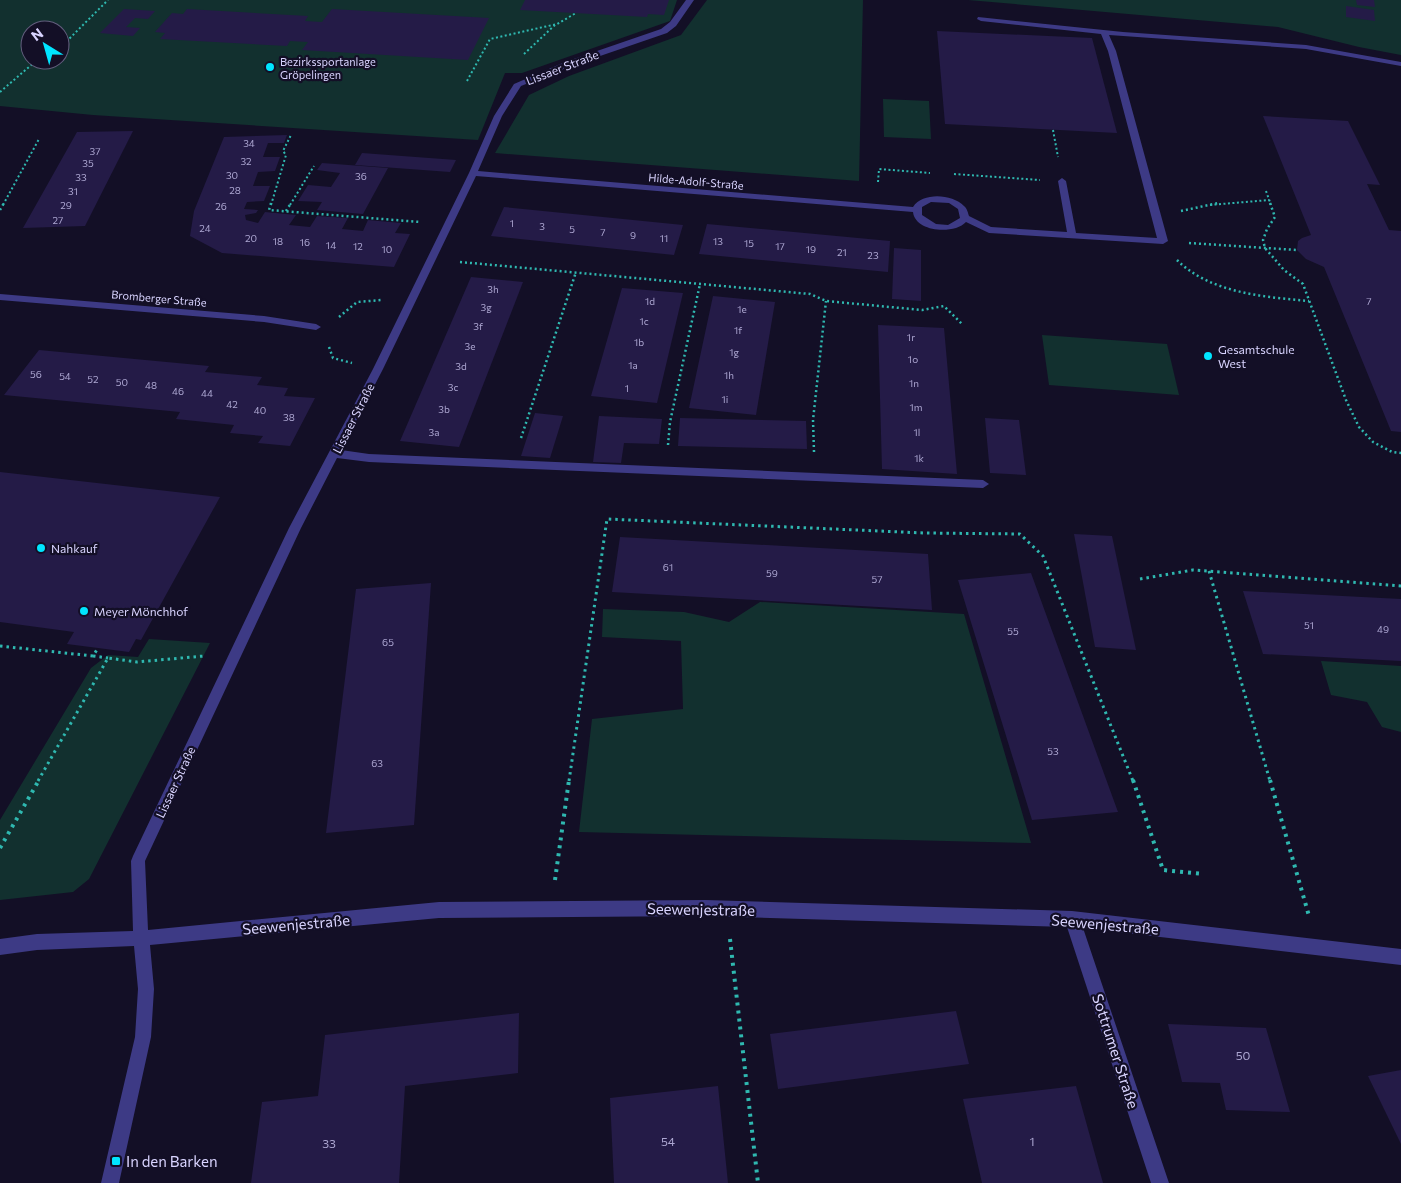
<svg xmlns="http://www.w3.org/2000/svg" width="1401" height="1183" font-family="Commissioner,sans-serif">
<rect width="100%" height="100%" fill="#130f26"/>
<g fill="#12302f" fill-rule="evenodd">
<path d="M0,0H677L670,21L522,73H505L478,140L93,115L0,106ZM30,30H60V60H30Z"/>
<path d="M707,0H863L859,181L495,153L529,95L569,76L681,35Z"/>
<path d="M968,0H1401V55L1359,47L1278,27Z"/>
<path d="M883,99L929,101L931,139L884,137Z"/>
<path d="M1042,335L1167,344L1179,395L1049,385Z"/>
<path d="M760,602L964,614L1031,843L579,832L592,719L683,709L681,641L602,637L603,609L684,612L729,622Z"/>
<path d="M149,639L210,643L89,879L73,892L0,900V820L91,668L108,655L138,657Z"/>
<path d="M1321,661L1401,666V732L1382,727L1367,702L1331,695Z"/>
</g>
<g fill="#241b47">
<path d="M525,0H669L664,15L648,14L647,17L520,10Z"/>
<path d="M1356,0H1374L1375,7L1357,5Z"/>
<path d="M1346,6L1374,10L1375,21L1346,17Z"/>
<path d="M124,9L155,11L148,19L135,18L126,27L140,28L133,36L100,33Z"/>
<path d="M187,9L308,16L305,21L322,22L332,9L489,18L468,60L302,50L308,42L290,41L287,46L160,39L165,33L155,32L172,13L183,14Z"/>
<path d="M937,31L1092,38L1117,133L945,124Z"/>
<path d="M1263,116L1348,121L1380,185L1367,184L1389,230L1401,231V432L1391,431L1324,267L1306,259L1297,250L1298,241L1302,238L1311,235Z"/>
<path d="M133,131L85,226L23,228L77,132Z"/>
<path d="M287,135L284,143H268L263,157H280L275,171L258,172L253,186H270L264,201L247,202L244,209L258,210L256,213L245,215L246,220L258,223L265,212L296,215L289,225L310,227L317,216L348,218L342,229L363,231L368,220L401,223L395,233L410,234L394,267L222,253L190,236L194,211L224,137Z"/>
<path d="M362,153L456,160L450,172L355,165Z"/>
<path d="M322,163L388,168L363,214L317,210L322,202L298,201L308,185L331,187L340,173L317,170Z"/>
<path d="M504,207L623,219L683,225L674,255L491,236Z"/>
<path d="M707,224L890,241L888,272L699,254Z"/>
<path d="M894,248L921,250V301L892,299Z"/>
<path d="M471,277L523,282L459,447L400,441Z"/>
<path d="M622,288L683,293L657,403L591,396Z"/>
<path d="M713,296L775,302L756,415L689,408Z"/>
<path d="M878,325L944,328L957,474L882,469Z"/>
<path d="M39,350L209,366L205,372L262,377L257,385L288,388L284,396L315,398L290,446L258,443L263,436L230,433L234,425L176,419L180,412L4,395Z"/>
<path d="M535,413L563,416L550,458L521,456Z"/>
<path d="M599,416L662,419L659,444L624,443L621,463L593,462Z"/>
<path d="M680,418L806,421L807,449L678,446Z"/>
<path d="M985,418L1019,420L1026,475L990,473Z"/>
<path d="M0,472L220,497L141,640L136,639L129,652L67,644L74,632L0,622Z"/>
<path d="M1074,534L1112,536L1136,650L1095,647Z"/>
<path d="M620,537L928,554L932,610L612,592Z"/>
<path d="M1031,573L1071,683L1118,812L1032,820L958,580Z"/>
<path d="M431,583L414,825L326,833L356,589Z"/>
<path d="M1243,591L1401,599V661L1263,654Z"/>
<path d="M956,1011L969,1064L778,1089L770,1034Z"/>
<path d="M519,1013L518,1073L405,1086L399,1183H251L262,1102L318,1096L325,1035Z"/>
<path d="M1168,1024L1266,1028L1290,1112L1226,1110L1220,1083L1182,1082Z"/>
<path d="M1401,1070V1144L1368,1076Z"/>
<path d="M718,1086L728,1183H614L610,1098Z"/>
<path d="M1076,1086L1103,1183H982L963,1099Z"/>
</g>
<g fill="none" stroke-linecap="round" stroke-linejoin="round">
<g stroke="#2fb8b0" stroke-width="2" stroke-dasharray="2 2.5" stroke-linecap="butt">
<path d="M60,48L108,0"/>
<path d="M524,54L556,24"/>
<path d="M467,81L490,39L557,24L576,13"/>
<path d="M0,92L37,60"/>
<path d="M1053,130L1058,157"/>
<path d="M954,174L1040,180"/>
<path d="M878,182L879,169L930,173"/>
<path d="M1266,191L1271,205"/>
<path d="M3,205L39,139"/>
<path d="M271,205L286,155L283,151L291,135"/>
<path d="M290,205L314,166"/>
<path d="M1210,205L1269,200"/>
</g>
<g stroke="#2fb8b0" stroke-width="2.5" stroke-dasharray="2 3" stroke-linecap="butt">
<path d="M271,203L269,210L420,222"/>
<path d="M1270,203L1275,217L1267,229L1263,240L1265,248L1284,270L1303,284L1346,400L1359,427L1373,442L1392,452L1401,453"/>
<path d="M0,210L4,203"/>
<path d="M286,211L291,203"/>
<path d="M1181,211L1218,203"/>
<path d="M1189,243L1297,250"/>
<path d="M1177,260C1210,293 1264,297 1309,301"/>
<path d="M460,262L810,294L826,301L922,310L944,306L963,325"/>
<path d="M339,317L357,302L382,300"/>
<path d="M329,347L333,358L352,363"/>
<path d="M521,438L576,272"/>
<path d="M668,445L670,422L700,284"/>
<path d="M814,452L813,420L826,301"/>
</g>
<g stroke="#2fb8b0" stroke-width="3" stroke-dasharray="2.5 4" stroke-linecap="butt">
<path d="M1209,571L1270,781"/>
<path d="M1140,579L1193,570L1401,586"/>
<path d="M0,646L93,656L98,648"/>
<path d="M93,656L108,658"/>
<path d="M38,781L108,658L137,662L204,656"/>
<path d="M569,781L607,519L924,533L1020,534L1043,556L1133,781"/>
</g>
<g stroke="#2fb8b0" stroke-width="4" stroke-dasharray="3 5" stroke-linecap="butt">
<path d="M1133,780L1163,870L1203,874"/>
<path d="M1270,780L1309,916"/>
<path d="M0,848L39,780"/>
<path d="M555,880L569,780"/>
<path d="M730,939L758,1183"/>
</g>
<g fill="#3d3a85" fill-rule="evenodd">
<path d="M686,0H694L676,26L667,33L571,66L521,86L502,116L478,171L913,207C923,192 952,194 964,206C967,208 968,213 969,216L991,227L1067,232L1058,181L1062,178L1066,181L1076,233L1157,238L1108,51L1101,34L981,21L977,19L978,17L1123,32L1306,45L1401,62V66L1306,49L1109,35L1116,51L1168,241L1163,244L989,233L966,222C954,235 915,232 913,212L476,176L383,369L341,450L369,454L983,480L989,484L983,488L369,462L337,458L301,528L145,861L148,930L439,902L705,900L1072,911L1401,949V965L1083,928L1169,1183H1151L1067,927L705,916L439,918L150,945L154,989L151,1037L119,1183H101L135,1037L138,989L134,946L37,950L0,955V939L37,934L133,931L131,861L133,856L289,528L373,369L469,173L494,116L514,84L565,62L661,29L670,22ZM931,202L949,203L958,209L960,218L948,225L936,224L922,215V207Z"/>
<path d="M0,294L264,316L316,324L321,327L316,330L264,322L0,300Z"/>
</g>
</g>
<g fill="#00e5ff" stroke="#130f26" stroke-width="2">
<circle cx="270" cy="67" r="5"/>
<circle cx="1208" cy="356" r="5"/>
<circle cx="41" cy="548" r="5"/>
<circle cx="84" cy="611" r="5"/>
<rect x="111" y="1156" width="10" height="10" rx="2.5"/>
</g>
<g text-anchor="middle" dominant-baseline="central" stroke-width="4.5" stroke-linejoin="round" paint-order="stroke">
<g font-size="10" fill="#aca6d1">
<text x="249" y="143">34</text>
<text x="95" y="151">37</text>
<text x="246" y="161">32</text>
<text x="88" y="163">35</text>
<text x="232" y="175">30</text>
<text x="361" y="176">36</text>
<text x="81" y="177">33</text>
<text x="235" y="190">28</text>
<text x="73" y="191">31</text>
<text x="66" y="205">29</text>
<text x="221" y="206">26</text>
<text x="58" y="220">27</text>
<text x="512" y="223">1</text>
<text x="542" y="226">3</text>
<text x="205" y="228">24</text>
<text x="572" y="229">5</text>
<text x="603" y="232">7</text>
<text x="633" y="235">9</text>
<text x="251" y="238">20</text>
<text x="664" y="238">11</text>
<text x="278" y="241">18</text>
<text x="718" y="241">13</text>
<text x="305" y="242">16</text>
<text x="749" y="243">15</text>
<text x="331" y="245">14</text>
<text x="358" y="246">12</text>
<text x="780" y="246">17</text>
<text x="387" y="249">10</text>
<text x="811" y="249">19</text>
<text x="842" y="252">21</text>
<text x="873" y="255">23</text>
<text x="493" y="289">3h</text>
<text x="650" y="301">1d</text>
<text x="1369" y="301">7</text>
<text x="486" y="307">3g</text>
<text x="742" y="309">1e</text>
<text x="644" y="321">1c</text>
<text x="478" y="326">3f</text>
<text x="738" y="330">1f</text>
<text x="911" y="337">1r</text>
<text x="639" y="342">1b</text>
<text x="470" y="346">3e</text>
<text x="734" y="352">1g</text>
<text x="913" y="359">1o</text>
<text x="633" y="365">1a</text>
<text x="461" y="366">3d</text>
<text x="36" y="374">56</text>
<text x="729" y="375">1h</text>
<text x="65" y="376">54</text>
<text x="93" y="379">52</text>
<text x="122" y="382">50</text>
<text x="914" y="383">1n</text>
<text x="151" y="385">48</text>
<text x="453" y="387">3c</text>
<text x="627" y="388">1</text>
<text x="178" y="391">46</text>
<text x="207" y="393">44</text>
<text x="725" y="399">1i</text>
<text x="232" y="404">42</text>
<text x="916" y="407">1m</text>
<text x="444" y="409">3b</text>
<text x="260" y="410">40</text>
<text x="289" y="417">38</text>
<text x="434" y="432">3a</text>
<text x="917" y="432">1l</text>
<text x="919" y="458">1k</text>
<text x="668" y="567">61</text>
<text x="772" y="573">59</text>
<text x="877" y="579">57</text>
<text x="1309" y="625">51</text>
<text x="1383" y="629">49</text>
<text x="1013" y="631">55</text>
<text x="388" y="642">65</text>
<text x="1053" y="751">53</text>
<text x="377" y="763">63</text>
</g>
<g font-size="11" fill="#d9d4ff" stroke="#130f26" text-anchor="start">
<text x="280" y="61">Bezirkssportanlage<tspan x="280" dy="13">Gröpelingen</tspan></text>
</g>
<g font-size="11" fill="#d9d4ff" stroke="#130f26">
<text transform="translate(696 181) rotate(5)">Hilde-Adolf-Straße</text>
<text transform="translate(159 298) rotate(5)">Bromberger Straße</text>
</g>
<g font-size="12" fill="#d9d4ff" stroke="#130f26">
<text transform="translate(562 67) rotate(-21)">Lissaer Straße</text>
<text transform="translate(353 418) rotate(-63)">Lissaer Straße</text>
<text transform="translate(175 782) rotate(-65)">Lissaer Straße</text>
</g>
<g font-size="12" fill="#d9d4ff" stroke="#130f26" text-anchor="start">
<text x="1218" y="349">Gesamtschule<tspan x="1218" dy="14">West</tspan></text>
<text x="51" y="548">Nahkauf</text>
<text x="94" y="611">Meyer Mönchhof</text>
</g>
<g font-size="12" fill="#aca6d1">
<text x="1243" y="1055">50</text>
<text x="668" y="1141">54</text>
<text x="1032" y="1141">1</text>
<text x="329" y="1143">33</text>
</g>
<g font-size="15" fill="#d9d4ff" stroke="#130f26">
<text transform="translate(701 909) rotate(1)">Seewenjestraße</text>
<text transform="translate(296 924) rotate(-5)">Seewenjestraße</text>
<text transform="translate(1105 924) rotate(5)">Seewenjestraße</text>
<text transform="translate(1116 1051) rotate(72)">Sottrumer Straße</text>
</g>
<g font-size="15" fill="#d9d4ff" stroke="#130f26" text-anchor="start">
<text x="126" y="1161">In den Barken</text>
</g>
</g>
<g transform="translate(45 45) rotate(323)"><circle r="24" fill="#130f26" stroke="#625e7d"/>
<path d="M0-4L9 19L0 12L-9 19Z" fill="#00e5ff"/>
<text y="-8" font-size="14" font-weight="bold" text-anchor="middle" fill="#d9d4ff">N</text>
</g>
</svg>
